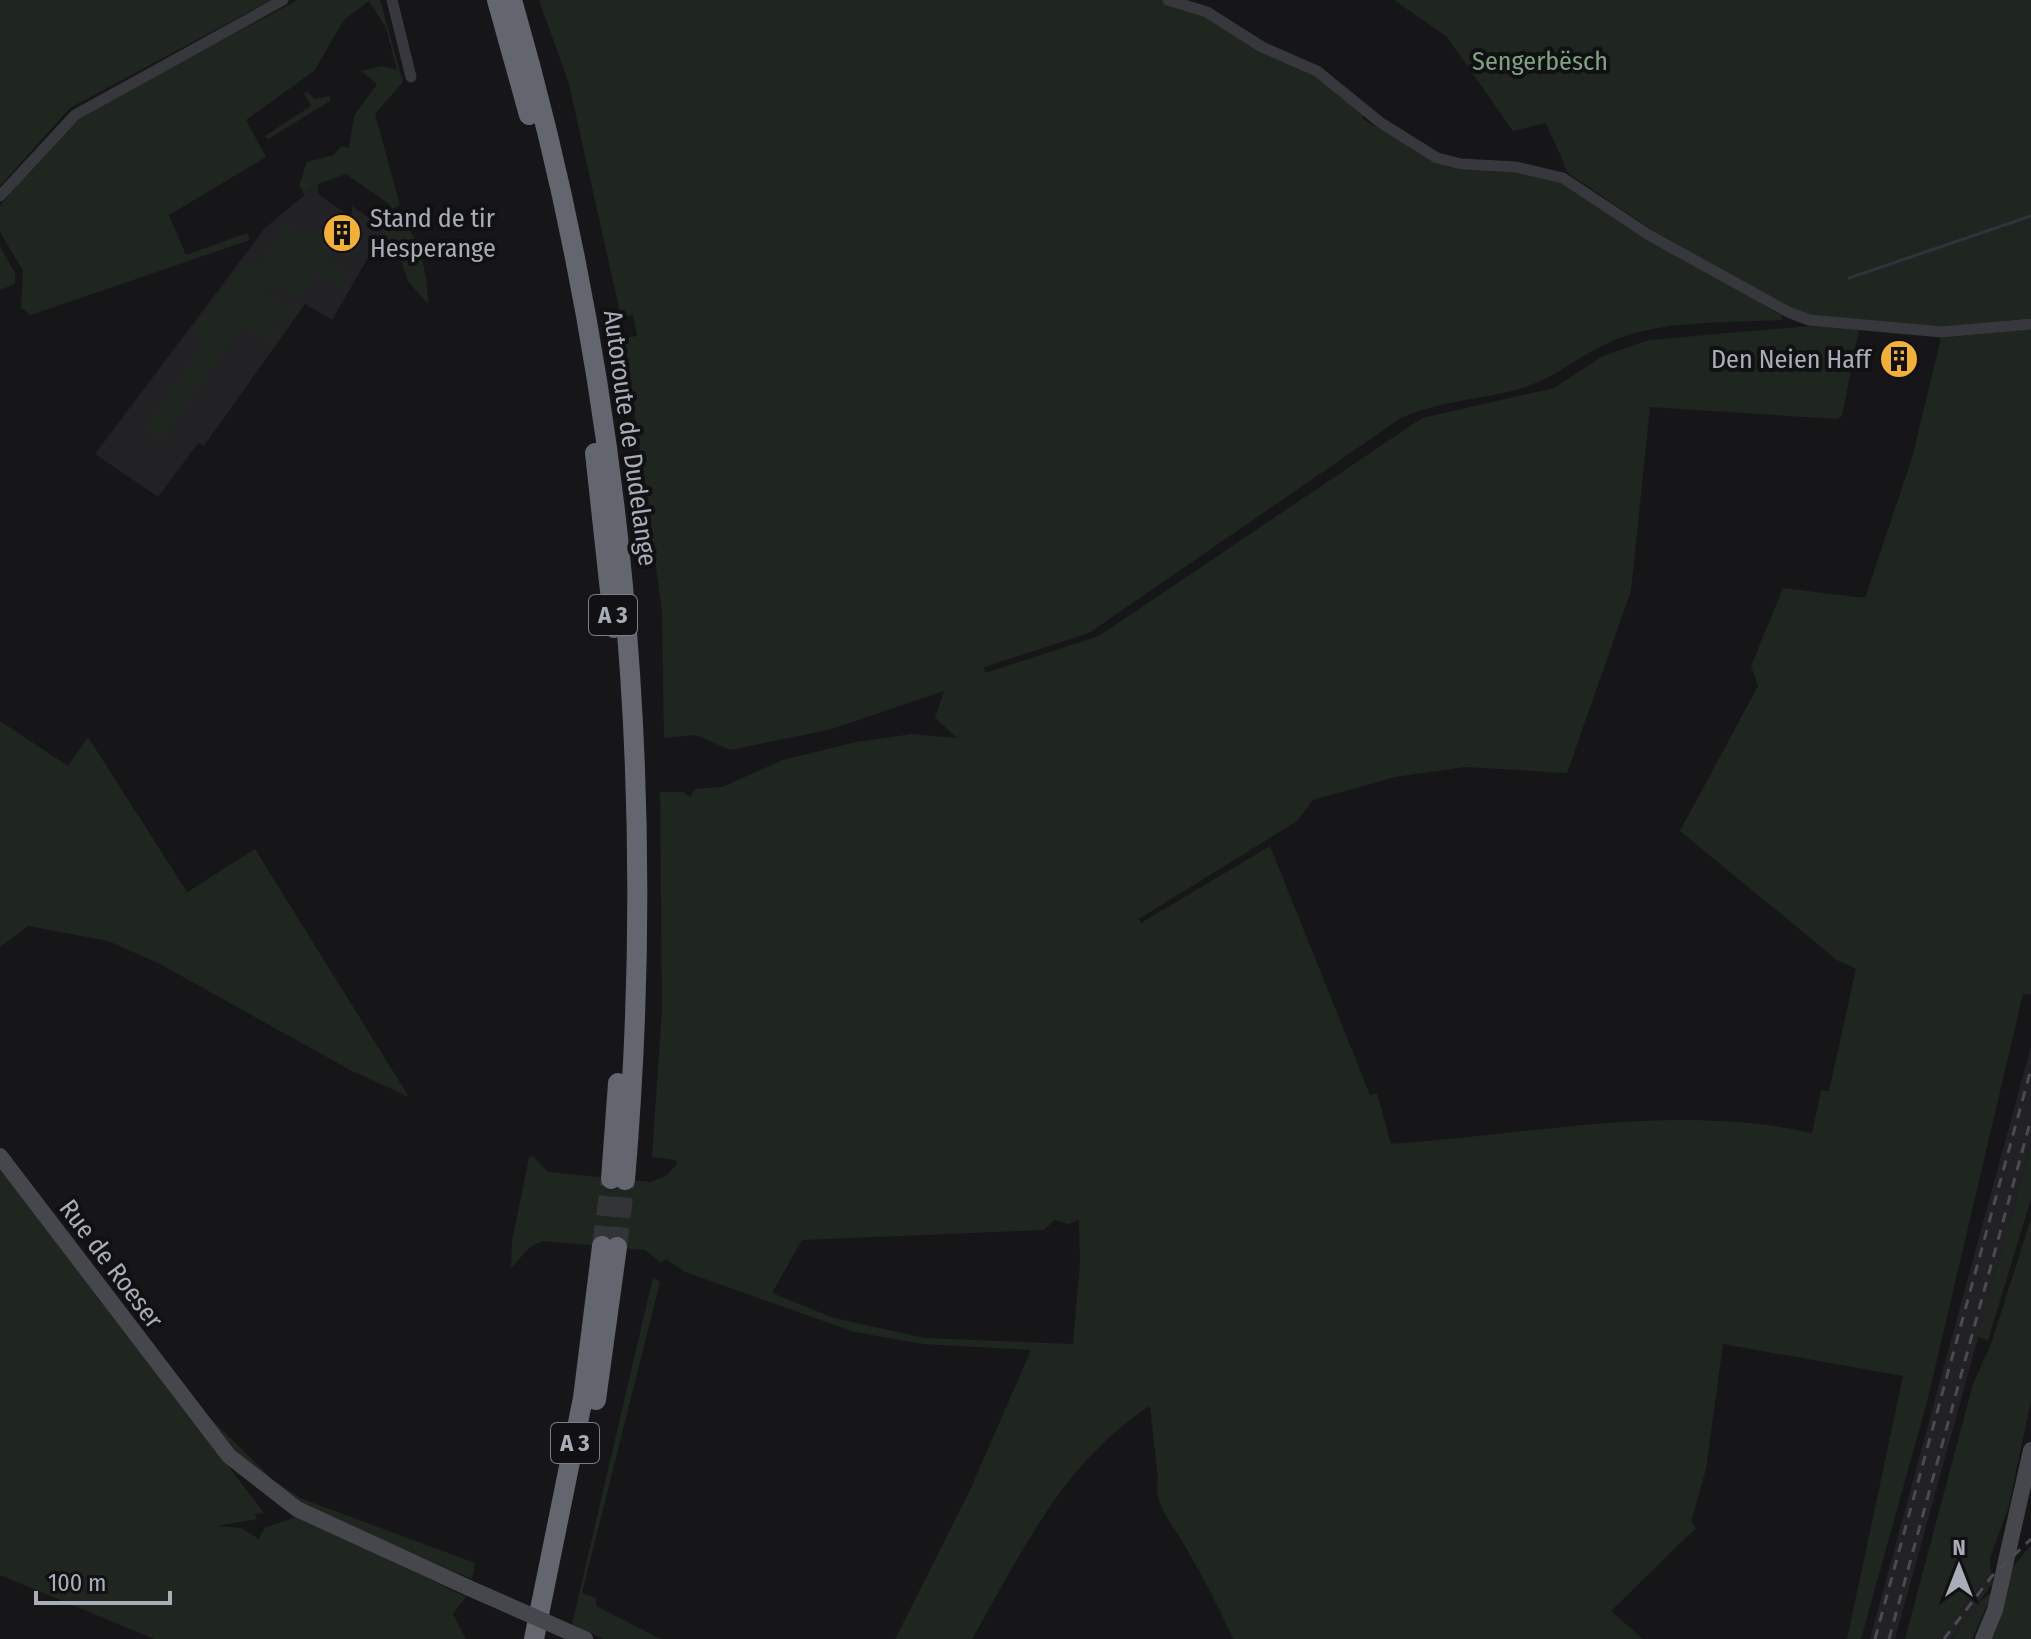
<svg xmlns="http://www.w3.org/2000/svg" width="2031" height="1639" font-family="'Fira Sans Condensed',sans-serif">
<rect width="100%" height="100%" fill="#161618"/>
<g fill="#222225">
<path d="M318,184V194L352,218V206L374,221L387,215L368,258L332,320L305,304L204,446L198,443L158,497L95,454L265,228Z"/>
<path d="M2031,1046V1146L1895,1639H1870Z"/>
<path d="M1991,1571L1993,1583L1951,1639H1938Z"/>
</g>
<g fill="#1e261f" fill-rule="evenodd">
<path d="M0,0H271L70,108L0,186Z"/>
<path d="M298,0H380L403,82L375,114L400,205L390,210L389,204L346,174L318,184L304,195L299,185L307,162L334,155L341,146L349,148L354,116L377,84L361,71L382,66L397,70L386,28L369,1L344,20L314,71L246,120L266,157L169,215L186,255L247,233L250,240L31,315L21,308L23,271L0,232V206L48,148L77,119L97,106Z"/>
<path d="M539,0H1168C1239,22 1305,62 1363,108V119L1435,163L1460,170L1515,172L1560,182L1782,316V320C1731,323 1672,320 1623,337C1586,349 1558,378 1519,389C1479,400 1439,401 1401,418L1089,633L984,667L985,673L1099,636L1422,418L1554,388L1603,356L1649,340L1809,326L1859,329L1842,416L1837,419L1650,407L1631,591L1567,773L1465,767L1395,777L1313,800L1297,821L1139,919L1141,923L1270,846L1370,1095L1377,1093L1391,1144C1531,1135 1673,1102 1812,1133L1821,1091H1829L1856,969L1837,960L1680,831L1758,686L1751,666L1783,588L1865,598L1912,458L1941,338L2031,329V994H2023L1927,1402L1861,1639H1847L1903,1376L1723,1344L1706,1469L1691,1522L1696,1528L1611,1611L1643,1639H1233C1214,1596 1191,1554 1166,1516C1160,1506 1155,1490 1158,1479L1150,1406C1062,1463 1023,1551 972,1639H895L970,1490L1031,1350L923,1344L854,1332L685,1272L666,1259L661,1263L645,1250L542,1241L529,1248L511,1268L512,1241L529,1158L533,1156L548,1172L650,1182L666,1176L677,1164L676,1160L652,1157L662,1008L660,792H684L690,797L695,789L722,787L783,760L856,742L912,734L957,738L935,718L944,691L832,729L730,750L696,735L664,738L662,611L624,338L637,336L633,315L621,317L569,84ZM1054,1220L1068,1224L1079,1220L1080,1263L1073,1344L925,1338L834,1318L772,1293L802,1240L1044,1230Z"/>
<path d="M1394,0H2031V318L1936,328L1807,315L1794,310L1657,233L1568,173L1546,123L1513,131L1447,37Z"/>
<path d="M307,92L315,99L330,96V101L268,139L265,136L311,106L304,93Z"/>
<path d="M395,217C420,229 428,278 428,304L408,281L394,242L378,236L386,219Z"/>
<path d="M286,225L302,236L306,230L333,249L327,258L350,274L341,287L318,272L298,299L303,306L291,322L276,316L271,322L282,334L275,345L241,327L161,441L144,429L206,340L192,328L244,262L255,270ZM272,282L298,299L290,310L265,293Z"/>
<path d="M0,246L15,273V284L0,290Z"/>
<path d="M0,721L68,766L88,737L187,892L148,917L255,849L409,1097L352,1071L158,963L108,941L28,926L0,947Z"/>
<path d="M2031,1146V1199L1988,1340L1978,1337Z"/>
<path d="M0,1168L264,1513L255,1514L257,1519L216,1526L241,1528L259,1539L264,1528L299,1516L466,1597L453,1614L466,1639H154L0,1575Z"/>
<path d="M2031,1219V1401L2008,1509L1990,1558L1991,1571L1938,1639H1905L1973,1384L1991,1344Z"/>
<path d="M653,1277L660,1282L582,1593L596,1598V1606L661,1639H603L572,1624Z"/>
<path d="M210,1418L272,1479L300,1498L475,1563L472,1579L312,1511L259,1475L205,1422Z"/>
<path d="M2031,1545V1639H1989L2007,1574Z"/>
<path d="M1993,1592L1972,1639H1952L1977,1603Z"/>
</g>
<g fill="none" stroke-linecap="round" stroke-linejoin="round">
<path stroke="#2c353c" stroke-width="3" d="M1849,278L2031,216"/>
<g stroke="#333438" stroke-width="20" stroke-dasharray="20 10" stroke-linecap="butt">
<path d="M602,1246L611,1179"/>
<path d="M617,1247L625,1180"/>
</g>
<g stroke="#37383d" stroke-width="11">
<path d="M392,0L411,77"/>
<path d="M1168,0L1207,12L1262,47L1317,71L1381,123L1437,158L1461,164L1516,167L1563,178L1649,235L1788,312L1809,320L1942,332L2031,324"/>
<path d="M0,196L75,115L283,0"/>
</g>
<g stroke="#45474d" stroke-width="16">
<path d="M0,1156L229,1456L297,1509L469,1588"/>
<path d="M1983,1639L1995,1610L2031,1450"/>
</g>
<g stroke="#63666e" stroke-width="20">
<path d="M497,0L529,115"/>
<path d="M512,0C623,383 659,783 625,1180"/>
<path d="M595,453L614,628"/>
<path d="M611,1179L618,1083"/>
<path d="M596,1400L617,1247"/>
<path d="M534,1639L583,1398L602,1246"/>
</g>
<g stroke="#4a4c52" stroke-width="3" stroke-dasharray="10 8" stroke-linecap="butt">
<path d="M1875,1639L2031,1069"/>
<path d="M1889,1639L2031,1119"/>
<path d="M1944,1639L1992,1576L2031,1539"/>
</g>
<path stroke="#45474d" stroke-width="16" d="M469,1588L585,1639"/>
</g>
<defs>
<g id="building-disc" transform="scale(2)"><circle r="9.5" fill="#f2b134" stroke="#111113"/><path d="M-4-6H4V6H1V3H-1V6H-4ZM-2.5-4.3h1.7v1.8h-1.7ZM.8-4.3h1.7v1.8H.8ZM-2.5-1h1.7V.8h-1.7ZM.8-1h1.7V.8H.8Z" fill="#111"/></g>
</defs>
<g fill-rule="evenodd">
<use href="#building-disc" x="342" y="233"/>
<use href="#building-disc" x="1899" y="359"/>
</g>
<g text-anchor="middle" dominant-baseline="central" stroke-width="8" stroke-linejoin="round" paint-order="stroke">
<g fill="#111113" stroke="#7b7e86" stroke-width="2">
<rect x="589" y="595" width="48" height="40" rx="6"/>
<rect x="551" y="1423" width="48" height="40" rx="6"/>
</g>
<g font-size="24" font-weight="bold" fill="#a8adb8">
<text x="613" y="615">A 3</text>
<text x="575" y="1443">A 3</text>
</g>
<g font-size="26" fill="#7fa381" stroke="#111113">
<text x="1540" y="61">Sengerbësch</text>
</g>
<g font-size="26" fill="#a8adb8" stroke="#111113" text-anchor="start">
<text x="370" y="218">Stand de tir<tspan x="370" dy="30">Hesperange</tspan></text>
<text x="1871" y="359" text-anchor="end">Den Neien Haff</text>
</g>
<g font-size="26" fill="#a8adb8" stroke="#111113">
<text transform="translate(630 438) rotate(82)">Autoroute de Dudelange</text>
<text transform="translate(111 1264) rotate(53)">Rue de Roeser</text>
</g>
</g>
<g transform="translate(1959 1567)" stroke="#111113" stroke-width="6" paint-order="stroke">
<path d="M0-6L14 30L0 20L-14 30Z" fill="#a8adb8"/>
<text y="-12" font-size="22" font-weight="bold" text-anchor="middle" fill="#a8adb8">N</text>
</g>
<path d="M36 1591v12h134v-12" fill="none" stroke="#a8adb8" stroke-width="4"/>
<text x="48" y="1591" font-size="24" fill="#a8adb8" stroke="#111113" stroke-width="6" paint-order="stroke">100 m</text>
</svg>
